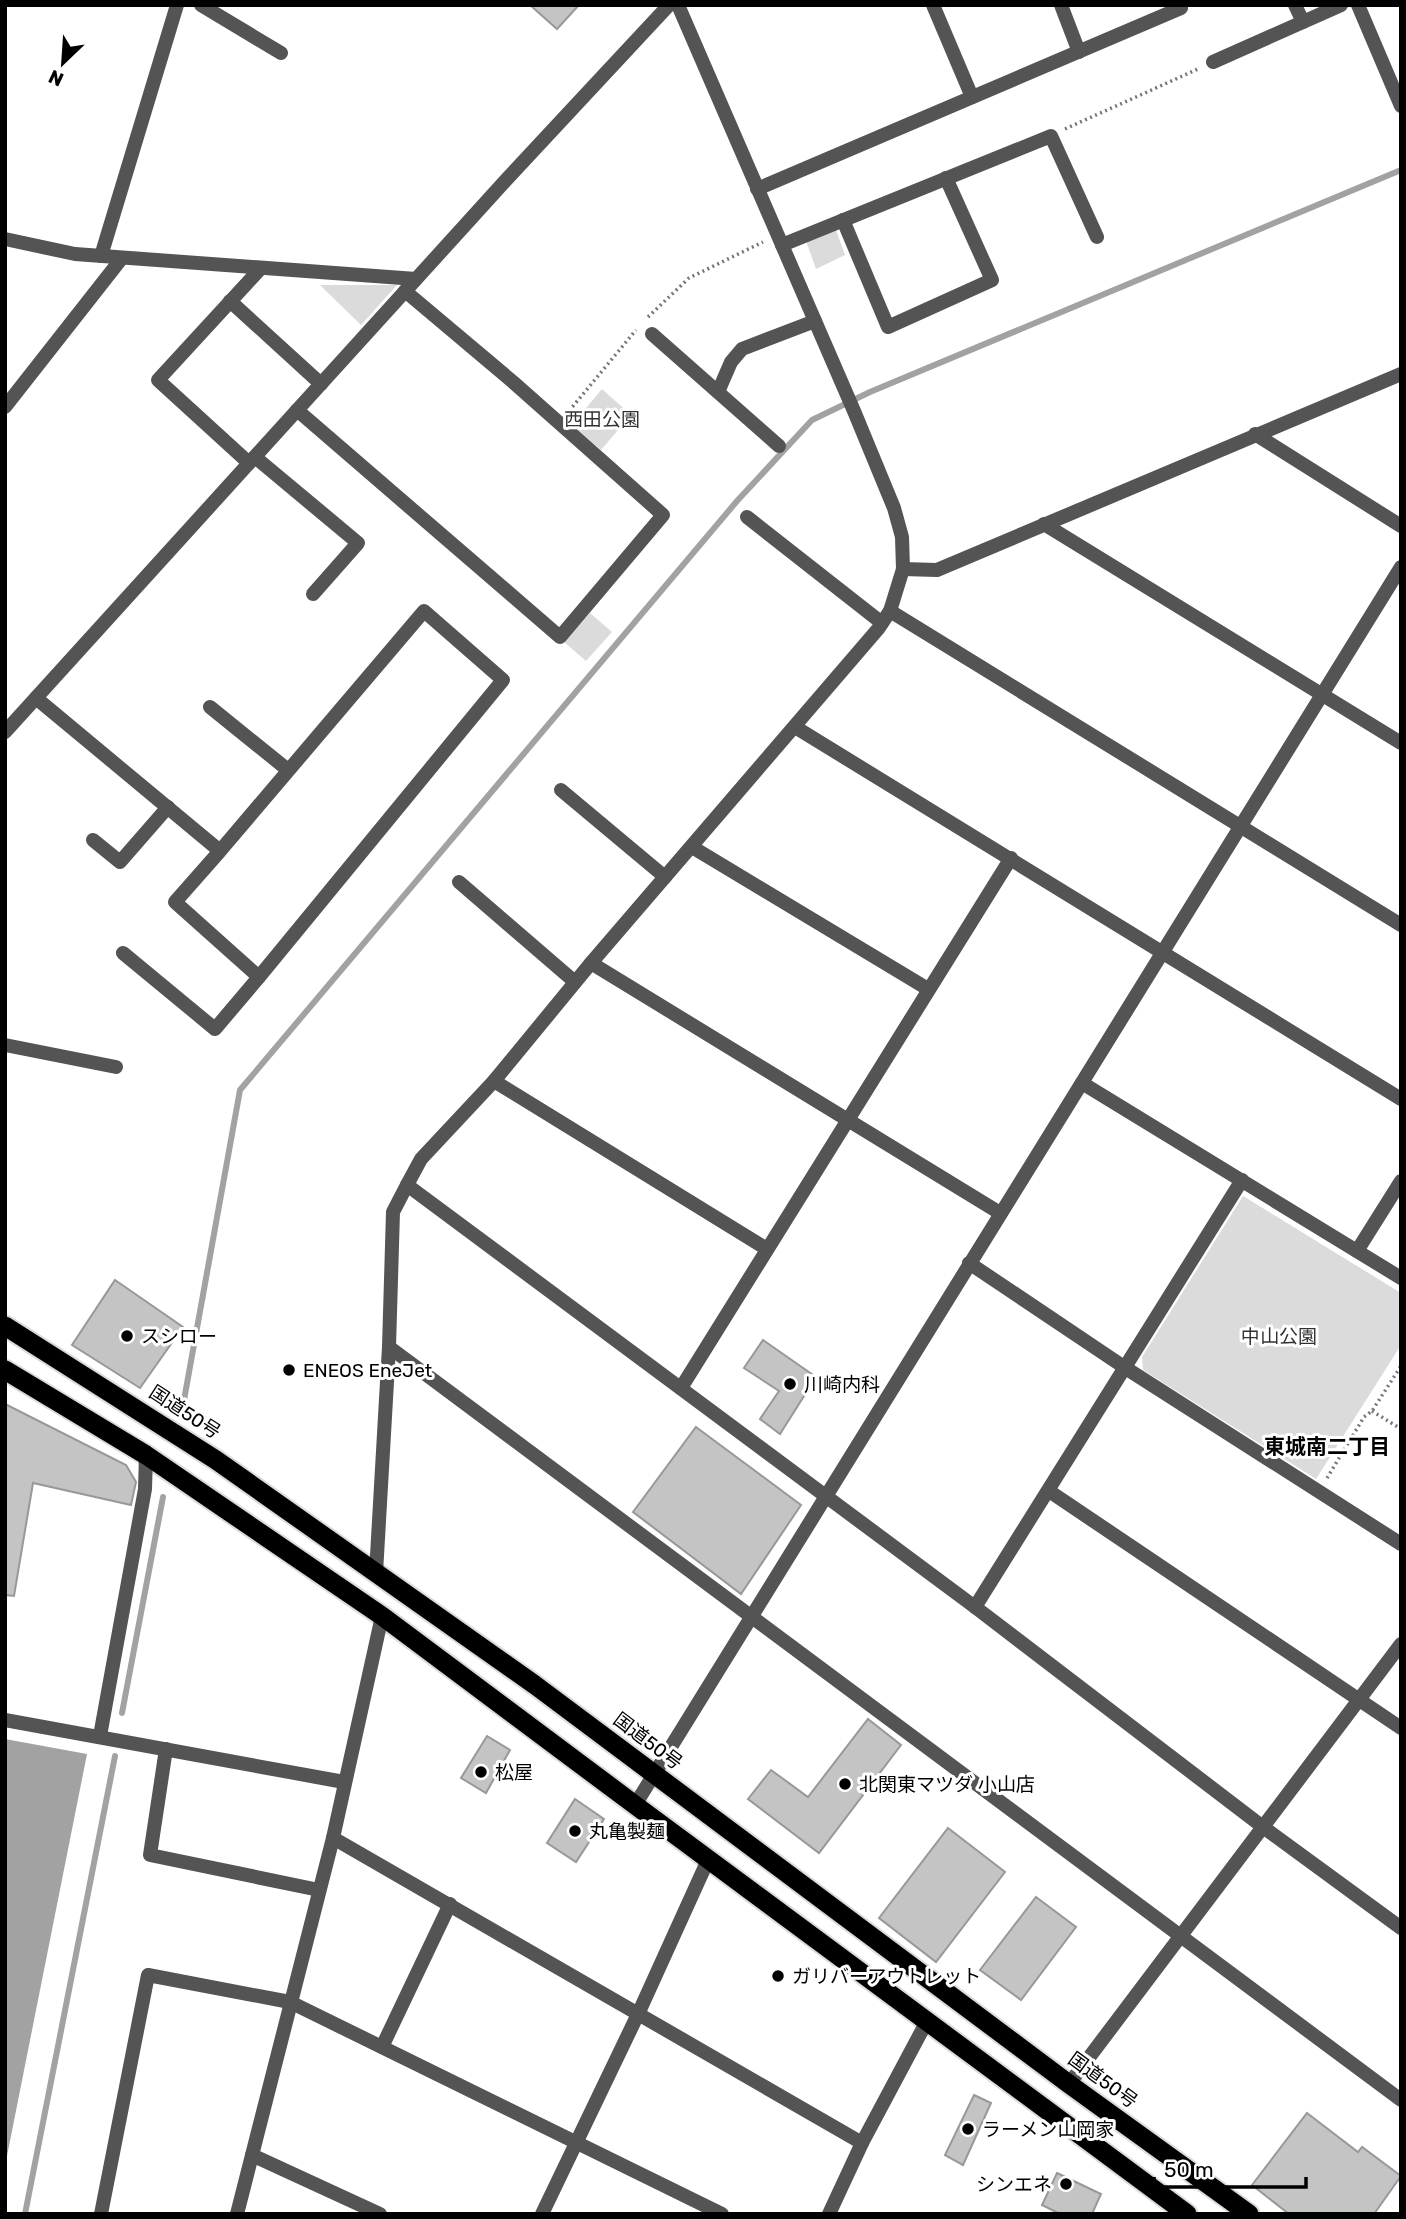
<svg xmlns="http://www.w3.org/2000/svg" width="1406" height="2219" font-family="Rubik,'Noto Sans JP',sans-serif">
<rect width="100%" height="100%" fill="#fff"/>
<g fill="#dbdbdb">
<path d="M836,230L845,255L816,269L806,241Z"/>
<path d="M320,285H397L361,325Z"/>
<path d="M602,389L631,415L601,450L572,425Z"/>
<path d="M590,613L612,632L586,661L564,642Z"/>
<path d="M1243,1196L1401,1293V1345L1316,1479L1143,1370L1142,1357Z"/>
</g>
<path fill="#a2a2a2" d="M5,1739L87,1754L5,2166Z"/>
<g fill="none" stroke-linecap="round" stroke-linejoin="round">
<g stroke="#a2a2a2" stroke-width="6">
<path d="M184,1400L240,1090L737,501L812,420L870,392L1401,170"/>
<path d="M122,1713L163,1497"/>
<path d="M25,2214L115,1756"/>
</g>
</g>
<g fill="#c4c4c4" stroke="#989898" stroke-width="2">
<path d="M530,5H579L557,29Z"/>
<path d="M115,1280L183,1327L140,1388L72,1345Z"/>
<path d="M763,1340L816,1377L780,1434L760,1419L779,1391L744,1368Z"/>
<path d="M5,1404L126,1465L136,1482L131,1505L33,1483L14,1596L5,1595Z"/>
<path d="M696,1427L801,1505L741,1594L633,1512Z"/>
<path d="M868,1719L901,1745L819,1853L748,1799L771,1770L808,1797Z"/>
<path d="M487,1736L510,1750L486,1793L461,1778Z"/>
<path d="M575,1799L604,1819L576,1862L547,1843Z"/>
<path d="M948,1828L1005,1872L936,1962L879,1918Z"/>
<path d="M1036,1897L1076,1927L1021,2000L980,1970Z"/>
<path d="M974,2095L991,2103L963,2165L945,2155Z"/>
<path d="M1307,2113L1358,2152L1362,2147L1401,2176L1374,2214H1289L1252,2185Z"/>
<path d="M1057,2173L1101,2194L1092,2214H1060L1042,2205Z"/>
</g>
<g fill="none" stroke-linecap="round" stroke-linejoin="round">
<g stroke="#dbdbdb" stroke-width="23">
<g id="trunk">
<path d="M5,1326L216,1460L535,1685L1069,2084L1249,2214"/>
<path d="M5,1370L146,1455L382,1616L635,1805L1187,2214"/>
</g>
</g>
<g stroke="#767676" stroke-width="3.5" stroke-dasharray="2 3.5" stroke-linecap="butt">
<path d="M1065,129L1198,69"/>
<path d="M648,317L689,278L763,242"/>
<path d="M569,411L636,330"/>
<path d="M1372,1411L1401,1429"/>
<path d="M1327,1478L1364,1417L1372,1411L1401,1366"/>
</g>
<g stroke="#545454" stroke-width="14">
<path d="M201,5L281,53"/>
<path d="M933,5L972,97"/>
<path d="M1061,5L1079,52"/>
<path d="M1295,5L1303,22"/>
<path d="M1358,5L1401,106"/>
<path d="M1213,62L1341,5"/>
<path d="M757,189L1181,8L1180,5"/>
<path d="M843,220L888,327L992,280L946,178"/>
<path d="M5,239L75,254L416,279"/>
<path d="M782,245L1051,136L1097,237"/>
<path d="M101,256L177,5"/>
<path d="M230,301L321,384"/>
<path d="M652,334L779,446"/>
<path d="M718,392L731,362L742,349L815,321"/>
<path d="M5,407L122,258"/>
<path d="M297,410L560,637L663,515L513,382L405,291"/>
<path d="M255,457L358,543L313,594"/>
<path d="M249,463L158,380L261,268"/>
<path d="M747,517L882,623"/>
<path d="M1044,524L1401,743"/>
<path d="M903,569L937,570L1401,374"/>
<path d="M890,611L1401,925"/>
<path d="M36,698L220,851L175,902L259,977L503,680L424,611L220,851"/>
<path d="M210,707L288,770"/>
<path d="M795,727L1401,1099"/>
<path d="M561,790L665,877"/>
<path d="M93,840L120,862L168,807"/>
<path d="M692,847L928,989"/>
<path d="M459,882L575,982"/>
<path d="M123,953L215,1029L259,977"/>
<path d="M591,963L1000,1213"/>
<path d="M5,1045L116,1067"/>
<path d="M494,1081L767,1249"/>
<path d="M1082,1083L1401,1278"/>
<path d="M407,1185L975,1607L1263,1827L1401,1928"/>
<path d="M1357,1251L1401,1181"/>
<path d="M969,1263L1124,1367L1401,1544"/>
<path d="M389,1347L1401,2100"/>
<path d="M681,1388L1011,858"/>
<path d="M1049,1491L1401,1728"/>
<path d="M376,1573L389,1347L393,1212L407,1185L421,1159L494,1081L591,963L878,629L890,611L903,569L902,537L894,508L854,411L678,5"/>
<path d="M975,1607L1242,1180"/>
<path d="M5,1720L344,1782"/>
<path d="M100,1736L145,1489L146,1455"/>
<path d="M166,1749L150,1855L319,1890"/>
<path d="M333,1838L862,2143"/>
<path d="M382,2047L450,1904"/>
<path d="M1069,2084L1401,1644"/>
<path d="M252,2155L380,2214"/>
<path d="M101,2214L148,1975L290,2002L722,2214"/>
<path d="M237,2214L333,1838L382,1616"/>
<path d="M542,2214L639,2012L708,1860"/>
<path d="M829,2214L862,2143L927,2021"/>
</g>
<g stroke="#545454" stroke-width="14">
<path d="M1255,434L1401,526"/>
<path d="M5,732L506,180L669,5"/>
<path d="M635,1805L1401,567"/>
</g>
<use href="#trunk" stroke="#000" stroke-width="19"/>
</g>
<g fill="#000" stroke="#fff" stroke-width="2.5">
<circle cx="127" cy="1336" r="7"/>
<circle cx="289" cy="1370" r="7"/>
<circle cx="790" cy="1384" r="7"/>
<circle cx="481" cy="1772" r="7"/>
<circle cx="845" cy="1784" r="7"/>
<circle cx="575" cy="1831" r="7"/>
<circle cx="778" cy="1976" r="7"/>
<circle cx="968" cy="2129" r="7"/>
<circle cx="1066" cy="2184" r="7"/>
</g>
<g text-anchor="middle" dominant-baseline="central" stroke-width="6" stroke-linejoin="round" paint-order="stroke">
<g font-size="19" fill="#323232" stroke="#fff">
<text x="602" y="419">西田公園</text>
<text x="1279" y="1336">中山公園</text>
</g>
<g font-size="19" fill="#000" stroke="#fff" text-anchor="start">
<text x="141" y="1336">スシロー</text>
<text x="303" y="1370">ENEOS EneJet</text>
<text x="804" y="1384">川崎内科</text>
<text x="495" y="1772">松屋</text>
<text x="859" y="1784">北関東マツダ 小山店</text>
<text x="589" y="1831">丸亀製麺</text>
<text x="792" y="1976">ガリバーアウトレット</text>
<text x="982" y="2129">ラーメン山岡家</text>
<text x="1052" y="2184" text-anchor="end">シンエネ</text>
</g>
<g font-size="19" fill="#000" stroke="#fff">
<text transform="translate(185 1412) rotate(33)">国道50号</text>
<text transform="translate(648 1741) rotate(37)">国道50号</text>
<text transform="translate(1103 2080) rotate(36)">国道50号</text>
</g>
<g font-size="21" font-weight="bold" fill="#000" stroke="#fff">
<text x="1327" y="1446">東城南二丁目</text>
</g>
</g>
<rect width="1406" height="2219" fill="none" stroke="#000000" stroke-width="14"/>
<g transform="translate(63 63) rotate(205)" stroke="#ffffff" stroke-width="5" paint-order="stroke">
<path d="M0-5L12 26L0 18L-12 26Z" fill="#000000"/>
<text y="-10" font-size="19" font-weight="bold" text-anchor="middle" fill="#000000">N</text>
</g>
<path d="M1154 2177v10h152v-10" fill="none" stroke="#000000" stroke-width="3.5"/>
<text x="1164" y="2177" font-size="21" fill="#000000" stroke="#ffffff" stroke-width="5" paint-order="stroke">50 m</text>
</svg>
